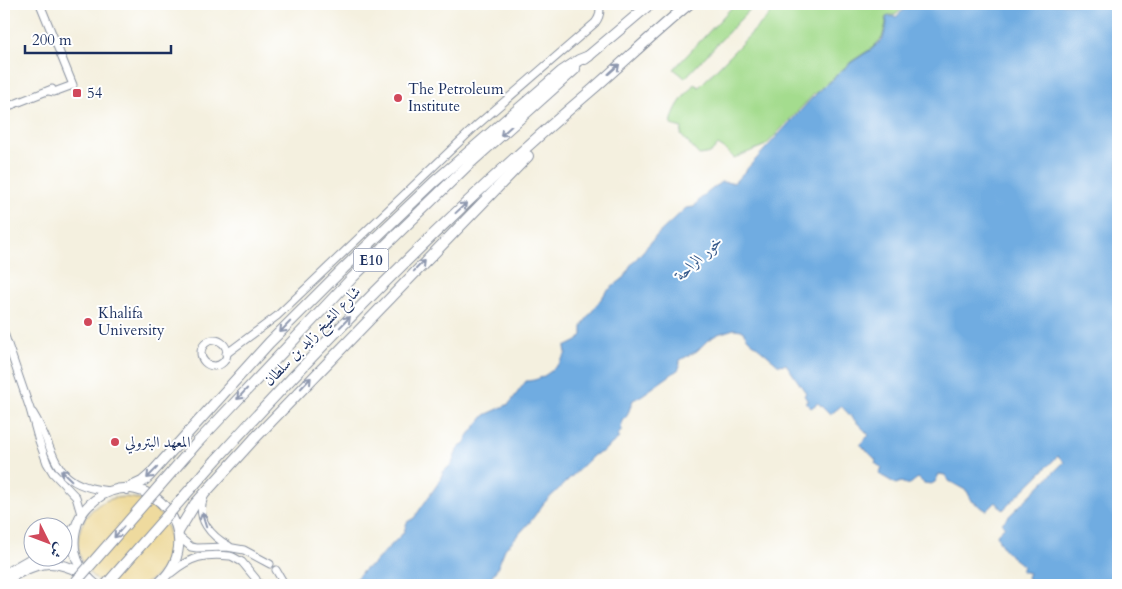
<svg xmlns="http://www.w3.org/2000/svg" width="1122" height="589" font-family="Cardo,Amiri,serif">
<rect width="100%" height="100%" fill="#fff"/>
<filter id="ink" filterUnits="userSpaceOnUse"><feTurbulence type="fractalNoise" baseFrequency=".02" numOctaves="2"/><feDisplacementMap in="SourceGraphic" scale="10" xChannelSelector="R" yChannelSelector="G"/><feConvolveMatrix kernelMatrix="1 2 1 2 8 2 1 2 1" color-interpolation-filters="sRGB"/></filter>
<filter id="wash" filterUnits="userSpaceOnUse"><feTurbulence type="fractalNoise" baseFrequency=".0096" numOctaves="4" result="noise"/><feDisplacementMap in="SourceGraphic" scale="20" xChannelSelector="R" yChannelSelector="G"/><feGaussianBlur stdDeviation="1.12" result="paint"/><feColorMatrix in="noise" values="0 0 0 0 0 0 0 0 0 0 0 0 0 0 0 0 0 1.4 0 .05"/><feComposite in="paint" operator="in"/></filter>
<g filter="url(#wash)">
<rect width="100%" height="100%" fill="#f4f0df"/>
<g fill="#a4dc8e" stroke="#608676">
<path d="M735,4H755L685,78L674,69Z"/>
<path d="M780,4H908L895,15H888L885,18L886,23L882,38L872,48L852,61L814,94L766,145L734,158L726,150L718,145L711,153L699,155L681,135L682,128L671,125C673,107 684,97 694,84L699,87Z"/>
</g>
<circle fill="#eeda9e" stroke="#84847e" cx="124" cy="543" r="46"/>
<path fill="#6face1" stroke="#456ea0" d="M910,4H1118V585H1031L1027,577L1029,573L1021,571L1023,566C1011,556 1001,550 997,534L1005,526L1002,523L1064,462L1058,456L1003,510L996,502L987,511L972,501L967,491L949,481L945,475L939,474L935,482L931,484L924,483L918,478C910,483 911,487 901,482L896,484L879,474L882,468L875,463L876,460L860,444L869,435L841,406L830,415L818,403L811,408L805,402H808L804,395L806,393L786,364L779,365L748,339L742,330L734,329L718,334L708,340L697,351L680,360L679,369L641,396L633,400L627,416L622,421L621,431L617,436L619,438L602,452L594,455L544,503L530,522L505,549L497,569L485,585H349L365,569L371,566L404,532L407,522L414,518L439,482L443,472L452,464L457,450L466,441L467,437L485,415L509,404L526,381C543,381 558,367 566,353L565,347L577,341L582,335V327L585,321L606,292L625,277L630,266L658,234L686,208L694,207L702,197L721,182L734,183L815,95L852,62L872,49L883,39L887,23L886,19L888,16L896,17Z"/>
</g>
<g filter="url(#ink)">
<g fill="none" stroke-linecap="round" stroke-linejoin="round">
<path stroke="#c9c9c5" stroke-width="7" stroke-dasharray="7 3.5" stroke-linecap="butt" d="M256,579L263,585"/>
<g stroke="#88909e" stroke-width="9">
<g id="minor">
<path d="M40,4L73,85L54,92L49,91"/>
<path d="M4,108L52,89"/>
<path d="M4,298V307"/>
<path d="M4,333L30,409L38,438L47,463L53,473L76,497L81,514"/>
<circle cx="214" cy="353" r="13"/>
<path d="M226,354L277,316L476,126L595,23C600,17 601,11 599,4"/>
<path d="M33,413C59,455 49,486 111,491"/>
<path d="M204,497C195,519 211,536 229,546"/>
<path d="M179,537L191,547L197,548L227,547L244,550L270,564"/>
<path d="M233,557L242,562L256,579"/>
<path d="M276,570L285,585"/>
<path d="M171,573C190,557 205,553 230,556"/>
</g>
</g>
<g stroke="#88909e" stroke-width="11">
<g id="major">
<path d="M62,540L76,527"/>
<path d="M8,572L36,556"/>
<path d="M4,581C37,563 49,556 84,574"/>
<path d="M96,585C79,571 71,554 75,532C77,519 84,508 95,500C149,458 214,540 156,585"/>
</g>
</g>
<g stroke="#88909e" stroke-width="12">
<g id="highway">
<path d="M585,59L650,4"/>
<path d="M197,443L353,277L468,165L575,69"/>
<path d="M216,460C335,329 459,203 593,89C625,61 656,31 689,4"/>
<path d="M127,489L142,482L149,476L269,343L344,268L434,182L561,72L579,60L589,56"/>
<path d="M178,532L195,504L254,439L528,156"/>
</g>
</g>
<use href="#minor" stroke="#fff" stroke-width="7"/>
<use href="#major" stroke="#fff" stroke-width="9"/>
<use href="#highway" stroke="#fff" stroke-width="10"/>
<g stroke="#88909e" stroke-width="12" stroke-linecap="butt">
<g id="highway-bridge">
<path d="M73,585L197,443"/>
<path d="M106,585L216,460"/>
</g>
</g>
<use href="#highway-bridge" stroke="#fff" stroke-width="10"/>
</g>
<defs><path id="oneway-shaft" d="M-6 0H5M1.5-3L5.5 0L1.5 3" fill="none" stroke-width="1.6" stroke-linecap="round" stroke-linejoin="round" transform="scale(1.25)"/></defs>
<g stroke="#8d97ae">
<use href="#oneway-shaft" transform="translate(614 69) rotate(-42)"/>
<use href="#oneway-shaft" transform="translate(506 131) rotate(138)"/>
<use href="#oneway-shaft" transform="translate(461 208) rotate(-43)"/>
<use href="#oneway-shaft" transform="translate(419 266) rotate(-46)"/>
<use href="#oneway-shaft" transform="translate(345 322) rotate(-46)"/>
<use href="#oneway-shaft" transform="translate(285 327) rotate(134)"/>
<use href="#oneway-shaft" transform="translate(306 383) rotate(-47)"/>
<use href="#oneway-shaft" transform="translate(242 394) rotate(133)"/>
<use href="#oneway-shaft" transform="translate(152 473) rotate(134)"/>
<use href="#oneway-shaft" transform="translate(66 475) rotate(-136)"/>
<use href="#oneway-shaft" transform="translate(204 520) rotate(-107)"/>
<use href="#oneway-shaft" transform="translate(119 532) rotate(131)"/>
</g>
</g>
<g fill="#d1495b" stroke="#fff" stroke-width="2">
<rect x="72" y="88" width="10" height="10" rx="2.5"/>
<circle cx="398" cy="98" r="5"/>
<circle cx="88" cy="322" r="5"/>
<circle cx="115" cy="442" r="5"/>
</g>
<g text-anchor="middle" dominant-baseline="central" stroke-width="4" stroke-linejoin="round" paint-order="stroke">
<rect fill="#fff" stroke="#5f6d8e" stroke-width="1" x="353.5" y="248.5" width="35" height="23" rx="4"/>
<g font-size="14" font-weight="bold" fill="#1b2f5e">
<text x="371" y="260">E10</text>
</g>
<g font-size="15" fill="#1b2f5e" stroke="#fff" text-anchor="start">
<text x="408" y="89">The Petroleum<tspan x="408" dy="17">Institute</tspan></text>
<text x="87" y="93">54</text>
<text x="98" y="313">Khalifa<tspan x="98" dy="17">University</tspan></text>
<text x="125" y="442">المعهد البترولي</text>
</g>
<g font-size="15" fill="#1b2f5e" stroke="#fff">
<text transform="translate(312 336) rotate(-46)">شارع الشيخ زايد بن سلطان</text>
</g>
<g font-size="16" font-style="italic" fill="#385b8c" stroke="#fff">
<text transform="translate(699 258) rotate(-43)">خور الراحة</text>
</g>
</g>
<rect width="1122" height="589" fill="none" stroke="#fff" stroke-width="20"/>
<g transform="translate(48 542) rotate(132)"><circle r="24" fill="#ffffff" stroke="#a4acbf"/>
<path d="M0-4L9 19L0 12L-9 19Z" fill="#d1495b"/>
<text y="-8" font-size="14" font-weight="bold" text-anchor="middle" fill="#1b2f5e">ش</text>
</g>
<path d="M25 45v8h146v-8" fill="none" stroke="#1b2f5e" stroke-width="2.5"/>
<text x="32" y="45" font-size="15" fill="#1b2f5e" stroke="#ffffff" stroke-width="4" paint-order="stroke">200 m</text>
</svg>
